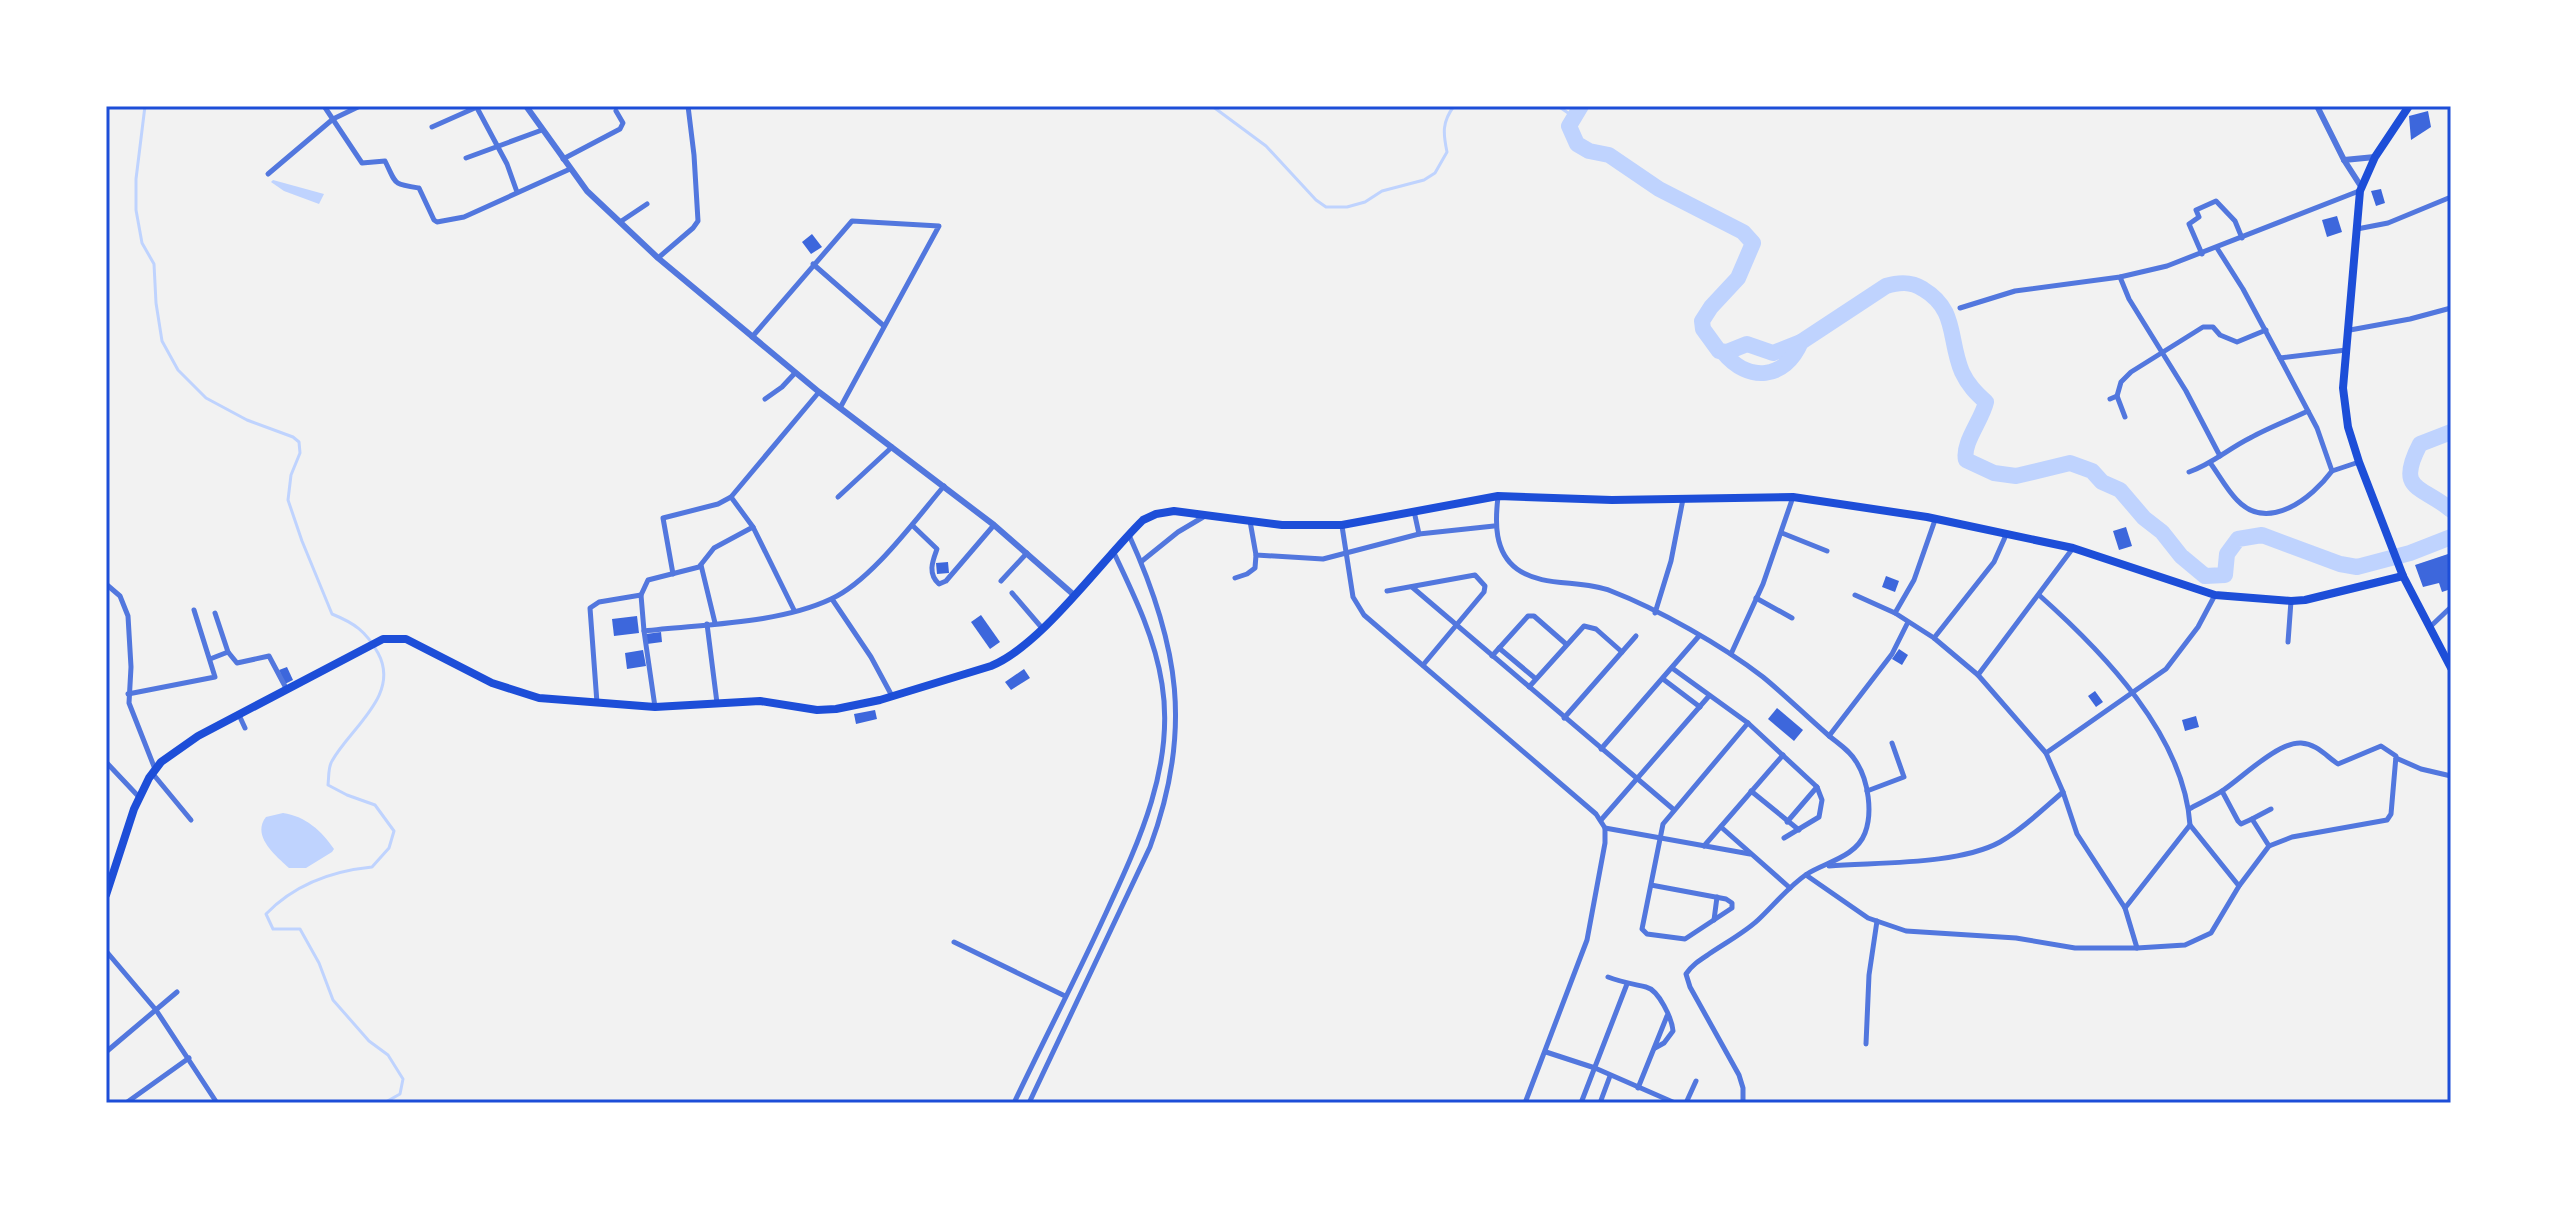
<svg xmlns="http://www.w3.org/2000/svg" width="2557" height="1209" font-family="Barlow,sans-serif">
<rect width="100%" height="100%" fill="#f2f2f2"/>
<g fill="#bfd3fe">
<path d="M273,180L324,194L319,204L284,191L271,182Z"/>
<path d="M283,813C305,816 322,831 334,849L332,852L306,868H289C276,856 251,836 266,817Z"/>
</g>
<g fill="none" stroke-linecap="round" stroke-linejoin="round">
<g stroke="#bfd3fe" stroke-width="3">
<path d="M145,106L136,179V210L142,243L154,264L156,303L162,341L178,370L206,398L247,420L293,437L299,442L300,453L291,475L288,500L302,541L332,614C354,623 366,631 378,653C401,695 350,728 332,761C328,767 329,777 328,785L347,795L375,805L394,831L389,848L372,867C332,871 294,885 266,914L273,929H300L319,963L333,1000L369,1041L388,1055L403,1079L400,1094L384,1103"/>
<path d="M1212,106L1266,146L1316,200L1326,207H1347L1365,202L1382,191L1424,180L1435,173L1447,152C1443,133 1442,122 1454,106"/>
<path d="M1558,106L1574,117"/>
</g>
<g stroke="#bfd3fe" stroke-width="16">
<path d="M1581,106L1569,126L1577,144L1589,151L1609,155L1659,189L1743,232L1753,243L1738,278L1711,307L1702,321L1703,329L1719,351L1727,352L1747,344L1773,353L1801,342L1886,286C1899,282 1911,281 1923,289C1958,310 1948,339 1962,372C1968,385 1976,393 1986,402C1982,420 1962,443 1966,460L1994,473L2016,476L2070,463L2092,471L2102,482L2120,490L2144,518L2162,532L2181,556L2205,576L2225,575L2227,554L2238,539L2262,535L2340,564L2357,567L2410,553L2451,537"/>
<path d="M1723,352C1748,383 1785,380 1801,342"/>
<path d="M2451,432L2420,444C2395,492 2422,485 2451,510"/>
</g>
</g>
<g fill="#3d67dc">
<path d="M2428,111L2431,127L2411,140L2409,116Z"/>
<path d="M2381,189L2385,203L2376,206L2371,191Z"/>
<path d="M2337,216L2342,232L2327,237L2322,220Z"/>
<path d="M812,234L822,247L811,254L802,242Z"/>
<path d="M2126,527L2132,546L2119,550L2113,531Z"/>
<path d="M2451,553V589L2442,592L2439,583L2423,587L2415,565Z"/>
<path d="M948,562L949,573L937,574L936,563Z"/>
<path d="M1886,576L1899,581L1895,592L1882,587Z"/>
<path d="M981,615L1000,642L990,649L971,622Z"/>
<path d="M637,616L639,633L614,636L612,619Z"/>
<path d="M661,632L662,642L647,644L646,634Z"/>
<path d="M1899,649L1908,655L1902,665L1892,659Z"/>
<path d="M643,650L646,666L627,669L625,653Z"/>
<path d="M287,667L293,680L285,684L279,670Z"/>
<path d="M1024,669L1030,678L1011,690L1005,682Z"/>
<path d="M2095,691L2103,702L2096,707L2088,696Z"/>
<path d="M1777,708L1803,730L1794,741L1768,719Z"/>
<path d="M875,710L877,719L856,724L854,714Z"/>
<path d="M2196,716L2199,727L2185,731L2182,720Z"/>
</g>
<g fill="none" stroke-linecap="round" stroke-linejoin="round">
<g stroke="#5277de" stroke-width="5">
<path d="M324,106L362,163L385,161C397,185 392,184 419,188L434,220L437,222L464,217L570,169"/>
<path d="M476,106L507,164L517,192"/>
<path d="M432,127L477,107"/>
<path d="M466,158L542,130"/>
<path d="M563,159L620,129L623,123L616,111"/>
<path d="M268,174L333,119L360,106"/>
<path d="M620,222L647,204"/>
<path d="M2357,229L2388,223L2451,197"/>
<path d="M2217,248L2243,289L2280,358L2346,350"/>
<path d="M2202,254L2189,224L2199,217L2196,210L2216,201L2235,221L2242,238"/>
<path d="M658,258L693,228L698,221L694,155L688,106"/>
<path d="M813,264L884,326"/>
<path d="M2120,277L2129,299L2186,391L2220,456"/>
<path d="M1960,308L2015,291L2120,277L2167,266L2359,191"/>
<path d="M2350,330L2410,319L2451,308"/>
<path d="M752,337L852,221L939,226L840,408"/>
<path d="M2280,358L2317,428L2332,471L2359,462"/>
<path d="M2117,396L2125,417"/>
<path d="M765,399L782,387L795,373"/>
<path d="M2110,399L2117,396L2121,382L2131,372L2203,327H2213L2220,335L2237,342L2266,330"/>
<path d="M2211,464C2219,475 2227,490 2237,500C2268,533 2312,498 2332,471"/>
<path d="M2189,472C2212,464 2228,449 2250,438C2268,428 2289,420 2308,411"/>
<path d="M838,497L892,447"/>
<path d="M1498,497C1495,522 1494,552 1517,569C1543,588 1581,579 1611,591C1658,609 1723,646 1763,677C1785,695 1805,715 1827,734C1837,743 1850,750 1857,763C1868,781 1873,812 1865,833C1856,857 1826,862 1807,874C1789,886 1774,905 1758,920C1744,933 1725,943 1709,954C1700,960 1692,965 1686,974L1690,987L1739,1075L1743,1088V1103"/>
<path d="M1414,511L1419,534"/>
<path d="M1935,520L1914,580L1895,613L1934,638L1978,675L2046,753L2063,792L2077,834L2125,908L2137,948"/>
<path d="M1250,521L1256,555L1323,559L1419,534L1494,526"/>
<path d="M912,525L937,549C933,560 927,573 939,584L946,581L994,525"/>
<path d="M1342,526L1353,597L1364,615L1596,814L1605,828V843L1587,940L1525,1103"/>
<path d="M753,527L794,610"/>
<path d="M1782,533L1827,551"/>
<path d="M1142,561L1178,532L1205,516"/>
<path d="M701,565L715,623"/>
<path d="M673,574L663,518L718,504L731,497L819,392"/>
<path d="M1235,578L1247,574L1255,568L1256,555"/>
<path d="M1001,581L1027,553"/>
<path d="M106,584L120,596L128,616L131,667L129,703L155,769"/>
<path d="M1412,587L1673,809"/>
<path d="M1387,591L1475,575L1485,586L1484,592L1423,665"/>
<path d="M1012,593L1042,628"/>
<path d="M1855,595L1895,613"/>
<path d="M2039,595C2103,652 2184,735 2190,825L2125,908"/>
<path d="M1756,598L1792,618"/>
<path d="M832,599L871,657L892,696"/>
<path d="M215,613L228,652"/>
<path d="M1655,613L1671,561L1683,499"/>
<path d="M707,624L717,703"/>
<path d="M2431,626L2451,607"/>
<path d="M644,631L641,595L648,580L699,567L714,548L753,527L731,497"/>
<path d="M1934,638L1994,562L2006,535"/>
<path d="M2288,642L2291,601"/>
<path d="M1499,648L1536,679"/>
<path d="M1731,654L1763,584L1793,497"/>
<path d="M1492,656L1528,616H1534L1566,644"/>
<path d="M210,659L228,652L237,663L269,656L287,690"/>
<path d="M1672,668L1748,723L1817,787L1822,800L1819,817L1784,838"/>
<path d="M1978,675L2073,548"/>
<path d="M1663,679L1700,707"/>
<path d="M1529,687L1584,626L1596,629L1622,652"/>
<path d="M128,694L215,677L194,610"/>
<path d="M597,703L590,608L599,602L641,595"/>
<path d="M655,707L644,631C702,624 778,624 831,599C871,581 915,520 944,486"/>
<path d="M239,715L245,728"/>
<path d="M1564,718L1636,636"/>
<path d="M1829,736L1892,654L1907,624"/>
<path d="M1601,749L1699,636"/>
<path d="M2046,753L2166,669L2198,627L2215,595"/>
<path d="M2396,758L2421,769L2451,776"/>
<path d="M106,762L139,797"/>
<path d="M153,774L191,820"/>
<path d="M1751,791L1799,830"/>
<path d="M1867,791L1904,777L1892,743"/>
<path d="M2222,791L2238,821L2241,824L2252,819L2269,846"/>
<path d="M2252,819L2271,809"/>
<path d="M1601,820L1709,696"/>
<path d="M1787,822L1817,787"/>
<path d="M2190,825L2239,886"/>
<path d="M1721,827L1790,888"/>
<path d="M1605,828L1750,854"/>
<path d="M1704,846L1783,755"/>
<path d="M1829,866C1878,862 1958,865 2000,842C2023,829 2043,809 2063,792"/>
<path d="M1806,875L1868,918L1906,931L2016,938L2075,948H2137L2185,945L2211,933L2239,886L2269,846L2292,837L2387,820L2391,814L2396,756L2381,746L2338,764C2326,756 2317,744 2301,743C2277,742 2242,778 2222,791C2211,798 2200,803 2189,809"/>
<path d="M1651,885L1726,899L1732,903V908L1685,939L1647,934L1642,929L1663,824L1748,723"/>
<path d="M1714,920L1717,897"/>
<path d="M954,942L1065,996"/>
<path d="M106,951L156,1010L217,1103"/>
<path d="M1608,977C1621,982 1633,984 1646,987C1659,990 1672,1019 1673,1031L1664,1043L1655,1048"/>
<path d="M1866,1044L1869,975L1877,921"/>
<path d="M106,1052L177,992"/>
<path d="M1546,1052L1595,1068L1675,1103"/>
<path d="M1638,1088L1667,1016"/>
<path d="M126,1103L189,1058"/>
<path d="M1014,1103C1042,1044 1072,986 1099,928C1134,852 1176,770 1162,684C1155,638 1134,595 1114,553"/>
<path d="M1029,1103L1150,847C1193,731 1179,645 1129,535"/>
<path d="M1581,1103L1627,984"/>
<path d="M1600,1103L1610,1076"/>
<path d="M1686,1103L1696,1081"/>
</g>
<g stroke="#5277de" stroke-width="6">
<path d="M526,106L587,191L658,258L819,392L994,525L1074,595"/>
<path d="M2317,106L2344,160L2362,188"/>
<path d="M2344,160L2375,157"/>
</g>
<g stroke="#1d4ed8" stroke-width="8">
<path d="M2409,106L2375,157L2360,191L2343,388L2348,427L2359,462L2403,576L2451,668"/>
<path d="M106,895L134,809L149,778L161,762L198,736L383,639H406L492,683L539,698L655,707L760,701L817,710L836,709L880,700L991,666C1041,646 1102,560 1143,520L1156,514L1174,511L1282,525H1342L1498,496L1612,500L1793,497L1927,517L2073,548L2215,595L2291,601L2305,600L2403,576"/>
</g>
</g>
<rect width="2557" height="1209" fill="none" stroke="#ffffff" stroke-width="216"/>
<rect x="108" y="108" width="2341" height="993" fill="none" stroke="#1d4ed8" stroke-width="3"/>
</svg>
